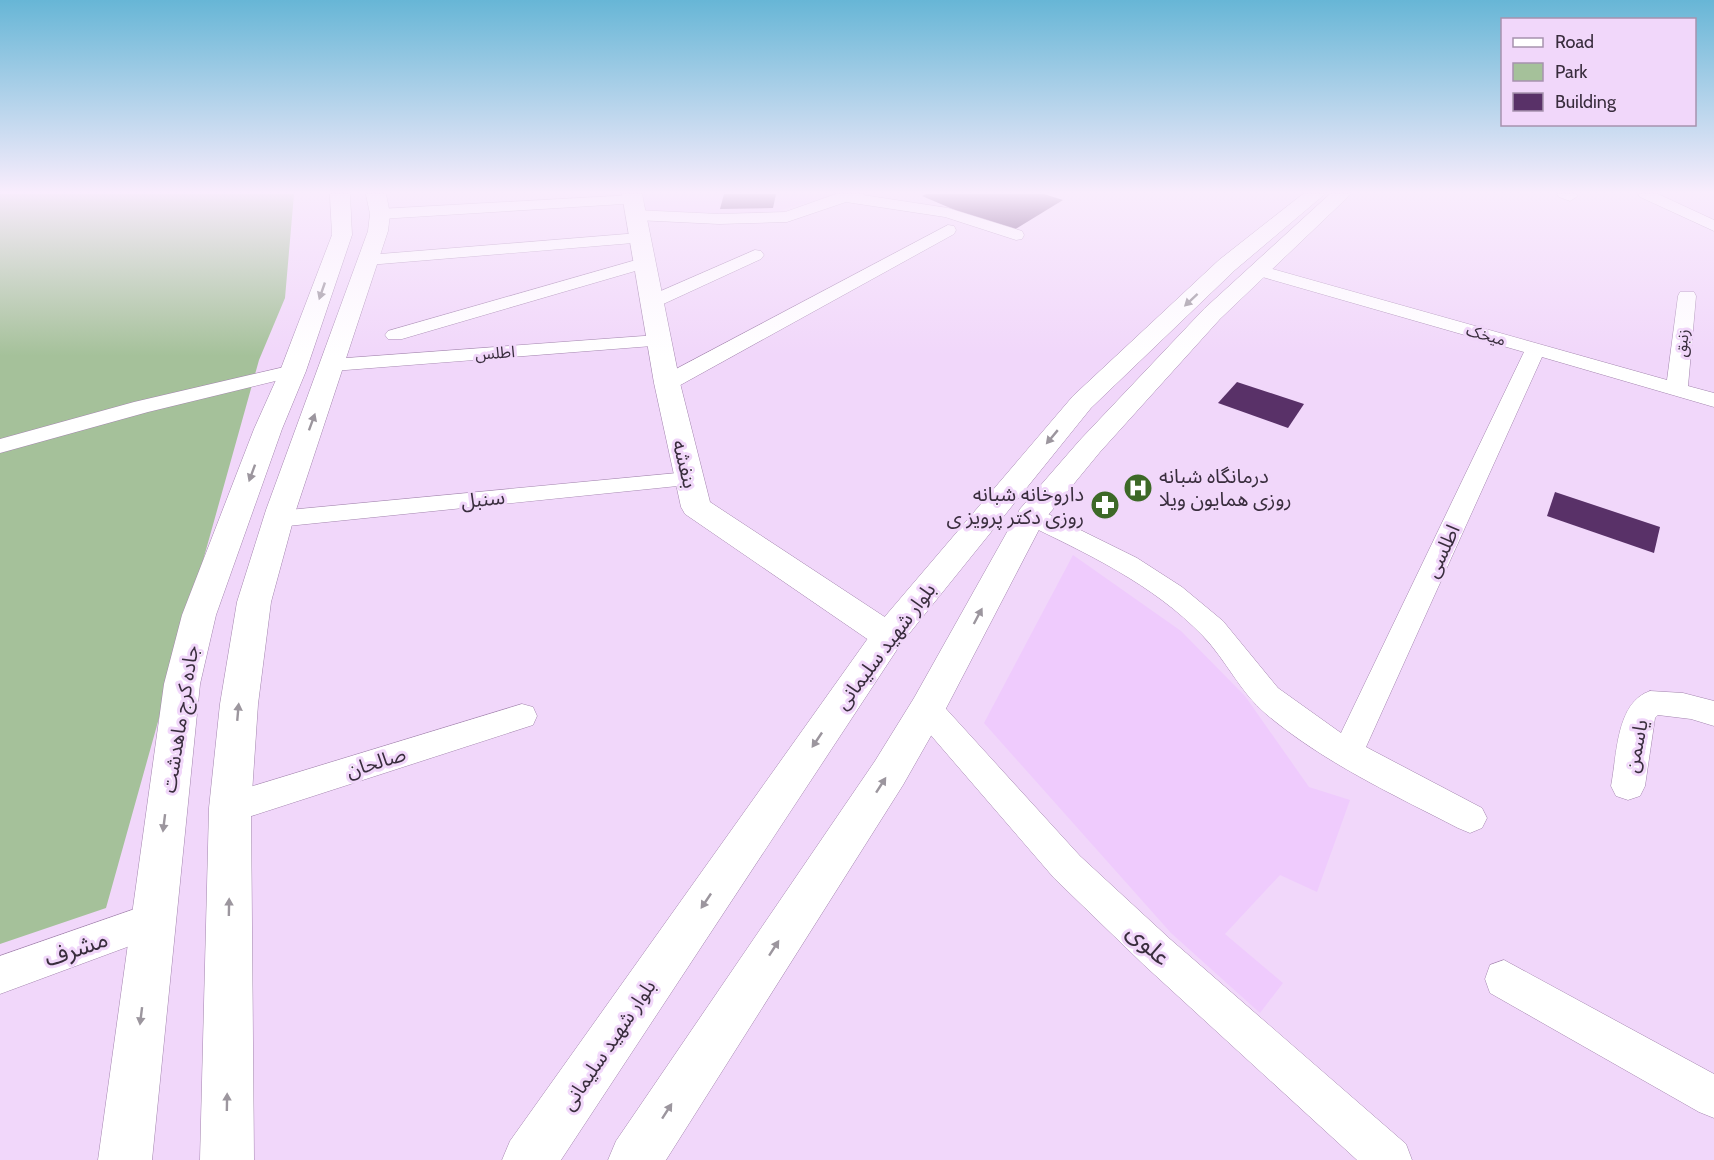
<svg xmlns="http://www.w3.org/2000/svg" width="1714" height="1160" font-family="Cabin,'Noto Sans Arabic',sans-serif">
<rect width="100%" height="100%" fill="#f1d7fa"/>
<g fill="#efcbfd">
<path d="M640,194H835L771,213H644Z"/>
<path d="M1073,555L1181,631L1245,696L1309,787L1350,800L1317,892L1280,875L1225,934L1283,983L1260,1013L1171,933L984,723Z"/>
</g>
<path fill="#a5c19a" d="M0,194H294L285,298L259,360L106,908L0,944Z"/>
<g fill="#593168">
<path d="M724,194H776L773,208L720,209Z"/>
<path d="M926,194H1044L1063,200L1009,233L922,196Z"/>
<path d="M1237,382L1304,404L1288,428L1218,403Z"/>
<path d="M1555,492L1660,527L1654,553L1547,516Z"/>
</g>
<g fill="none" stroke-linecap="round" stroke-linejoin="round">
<g stroke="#a385ae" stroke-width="1">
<g id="minor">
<path d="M836,194H864L863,195L948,208L1022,231L1024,235L1022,239L1016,240L945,217L846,202L787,222L719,224L636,220L628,215L636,210L719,214L785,212Z"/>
<path d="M1557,194H1576L1578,196L1570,201L1559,197Z"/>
<path d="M1638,194H1658L1714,220V231L1640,197Z"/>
<path d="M634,195L642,200L640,203L380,219L372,214L380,209Z"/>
<path d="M948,225L954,226L956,230L954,234L675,388L667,389L659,388L656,383L659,378Z"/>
<path d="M639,233L645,234L647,238L645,242L368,265L362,264L359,260L362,256L368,255Z"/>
<path d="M755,250L761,251L764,255L761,259L659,306H645L643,302L645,298Z"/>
<path d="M643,258L649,259L652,263L649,267L402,339H388L385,335L388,331Z"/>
<path d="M1258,265L1667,380L1678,296L1680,292H1694L1696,296L1688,386L1714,393V407L1542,357L1366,747L1482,808L1487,818L1482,828L1470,833L1458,828C1392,794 1323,762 1266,714C1240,692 1226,660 1203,636C1153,584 1086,553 1022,522L1018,516L1022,510L1031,508L1040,510L1137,558L1182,587L1223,621L1278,688L1341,733L1524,352L1252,274L1249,270L1252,266Z"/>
<path d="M658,335L665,337L668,341L665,345L333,371L326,369L323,365L326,361L333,359Z"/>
<path d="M293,365L300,367L303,371L300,375L148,412L0,453V439L134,402Z"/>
<path d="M688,472L697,474L700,479L697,484L278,527L269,525L265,519L269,513L278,511Z"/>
<path d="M1650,691L1683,693L1714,701V726L1691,719L1658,715L1655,718L1645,786L1640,796L1628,800L1616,796L1611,786C1617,755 1616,702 1650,691Z"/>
<path d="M927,697L938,700L1080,856L1170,939L1406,1144L1412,1160H1357L1144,965L1054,878L916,718L912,709L916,700Z"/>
<path d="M522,704L533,707L537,716L533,725L230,823L218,818L213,808L218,798L230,793Z"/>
<path d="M152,903L165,909L170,921L165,933L0,994V956Z"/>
<path d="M1504,960L1714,1074V1118L1699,1112L1490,993L1485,979L1490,965Z"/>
</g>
</g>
<g stroke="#a385ae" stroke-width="1">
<path id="tertiary" d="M622,194H642L680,383L710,502L900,627L906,636L900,645L888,649L876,645L685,514L681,507L654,383Z"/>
</g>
<g stroke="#a385ae" stroke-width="1">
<g id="secondary">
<path d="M1303,194H1325L1235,270L1091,408L900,645L561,1160H502L510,1141L876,627L1073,396L1219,260Z"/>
<path d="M1330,194H1351L1220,319L1100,452L1044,520L940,720L903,785L666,1160H608L616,1141L875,761L914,698L1020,509L1080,440L1204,309Z"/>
</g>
</g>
<g stroke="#a385ae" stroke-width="1">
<g id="primary">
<path d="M330,194H350L352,235L306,371L282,429L216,615L200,684L152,1160H98L164,684L182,615L254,429L280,371L332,235Z"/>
<path d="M366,194H386L390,214L388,231L296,510L271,602L258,704L251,808L254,1160H200L209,808L220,704L237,602L266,510L368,231L370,214Z"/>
</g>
</g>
<use href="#minor" fill="#fff" fill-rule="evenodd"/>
<use href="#tertiary" fill="#fff" fill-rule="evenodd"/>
<use href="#secondary" fill="#fff" fill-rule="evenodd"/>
<use href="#primary" fill="#fff" fill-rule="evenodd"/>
</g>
<defs><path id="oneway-solid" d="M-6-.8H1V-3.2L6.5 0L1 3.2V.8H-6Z" transform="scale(1.5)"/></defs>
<g fill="#9c969e">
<use href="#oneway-solid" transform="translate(322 291) rotate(109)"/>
<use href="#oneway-solid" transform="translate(1191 300) rotate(137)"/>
<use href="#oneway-solid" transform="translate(312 422) rotate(-70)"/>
<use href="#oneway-solid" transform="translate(1052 437) rotate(130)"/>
<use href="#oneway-solid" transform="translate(252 473) rotate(110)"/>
<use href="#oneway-solid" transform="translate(978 616) rotate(-62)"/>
<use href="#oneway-solid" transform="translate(238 712) rotate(-85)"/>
<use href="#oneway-solid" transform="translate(817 740) rotate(124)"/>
<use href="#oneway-solid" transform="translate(881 785) rotate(-57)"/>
<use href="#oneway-solid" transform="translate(164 823) rotate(97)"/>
<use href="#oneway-solid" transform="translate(706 901) rotate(124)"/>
<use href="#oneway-solid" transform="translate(229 907) rotate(-89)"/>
<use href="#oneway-solid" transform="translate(774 948) rotate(-57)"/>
<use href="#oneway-solid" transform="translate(141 1016) rotate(97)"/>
<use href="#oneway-solid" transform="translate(227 1102) rotate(-89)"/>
<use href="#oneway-solid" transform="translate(667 1111) rotate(-57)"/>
</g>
<linearGradient id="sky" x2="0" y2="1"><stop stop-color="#67b6d6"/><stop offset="0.54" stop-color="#f9edfd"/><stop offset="1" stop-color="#f9edfd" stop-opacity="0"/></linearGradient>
<rect width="1714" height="356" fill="url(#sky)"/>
<defs>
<g id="hospital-disc" transform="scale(1.5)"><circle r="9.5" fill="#3d6927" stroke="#f1d7fa"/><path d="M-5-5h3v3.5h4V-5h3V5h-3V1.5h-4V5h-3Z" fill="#fff"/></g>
<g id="pharmacy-disc" transform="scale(1.5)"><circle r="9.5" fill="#3d6927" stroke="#f1d7fa"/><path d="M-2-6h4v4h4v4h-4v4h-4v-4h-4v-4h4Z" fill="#fff"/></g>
</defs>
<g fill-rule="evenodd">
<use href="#hospital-disc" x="1138" y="488"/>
<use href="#pharmacy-disc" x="1105" y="505"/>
</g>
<g text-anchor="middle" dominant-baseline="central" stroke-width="6" stroke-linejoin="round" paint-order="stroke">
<g font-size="16" fill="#392d3d" stroke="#f1d7fa">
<text transform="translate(1486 335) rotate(16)">میخک</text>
<text transform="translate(1682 343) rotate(-84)">زنبق</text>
<text transform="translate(495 353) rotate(-4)">اطلس</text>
</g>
<g font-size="20" fill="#392d3d" stroke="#f1d7fa">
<text transform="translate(685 464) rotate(76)">بنفشه</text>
<text transform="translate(483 499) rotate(-6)">سنبل</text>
<text transform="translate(1442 551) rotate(-65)">اطلسی</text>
<text transform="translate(885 646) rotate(-53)">بلوار شهید سلیمانی</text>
<text transform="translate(180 719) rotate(-81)">جاده کرج ماهدشت</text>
<text transform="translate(1636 746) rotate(-79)">یاسمن</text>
<text transform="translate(376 762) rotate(-17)">صالحان</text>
<text transform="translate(608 1045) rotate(-56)">بلوار شهید سلیمانی</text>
</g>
<g font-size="20" fill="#392d3d" stroke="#f1d7fa" text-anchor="start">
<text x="1159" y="476">درمانگاه شبانه<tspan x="1159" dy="23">روزی همایون ویلا</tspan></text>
<text x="1084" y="494" text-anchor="end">داروخانه شبانه<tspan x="1084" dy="23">روزی دکتر پرویز ی</tspan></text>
</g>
<g font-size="24" fill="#392d3d" stroke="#f1d7fa">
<text transform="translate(1149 944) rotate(43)">علوی</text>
<text transform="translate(76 948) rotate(-19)">مشرف</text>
</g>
</g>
<rect x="1501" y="18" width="195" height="108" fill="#f1d7fa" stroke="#a793ae" stroke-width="1.5"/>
<rect x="1513" y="38" width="30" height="9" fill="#ffffff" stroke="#a793ae" stroke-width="1.5"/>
<text x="1555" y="48" font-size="18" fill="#392d3d">Road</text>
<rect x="1513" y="63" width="30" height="18" fill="#a5c19a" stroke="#a793ae" stroke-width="1.5"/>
<text x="1555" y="78" font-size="18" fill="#392d3d">Park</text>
<rect x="1513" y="93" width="30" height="18" fill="#593168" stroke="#a793ae" stroke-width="1.5"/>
<text x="1555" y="108" font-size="18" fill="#392d3d">Building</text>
</svg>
